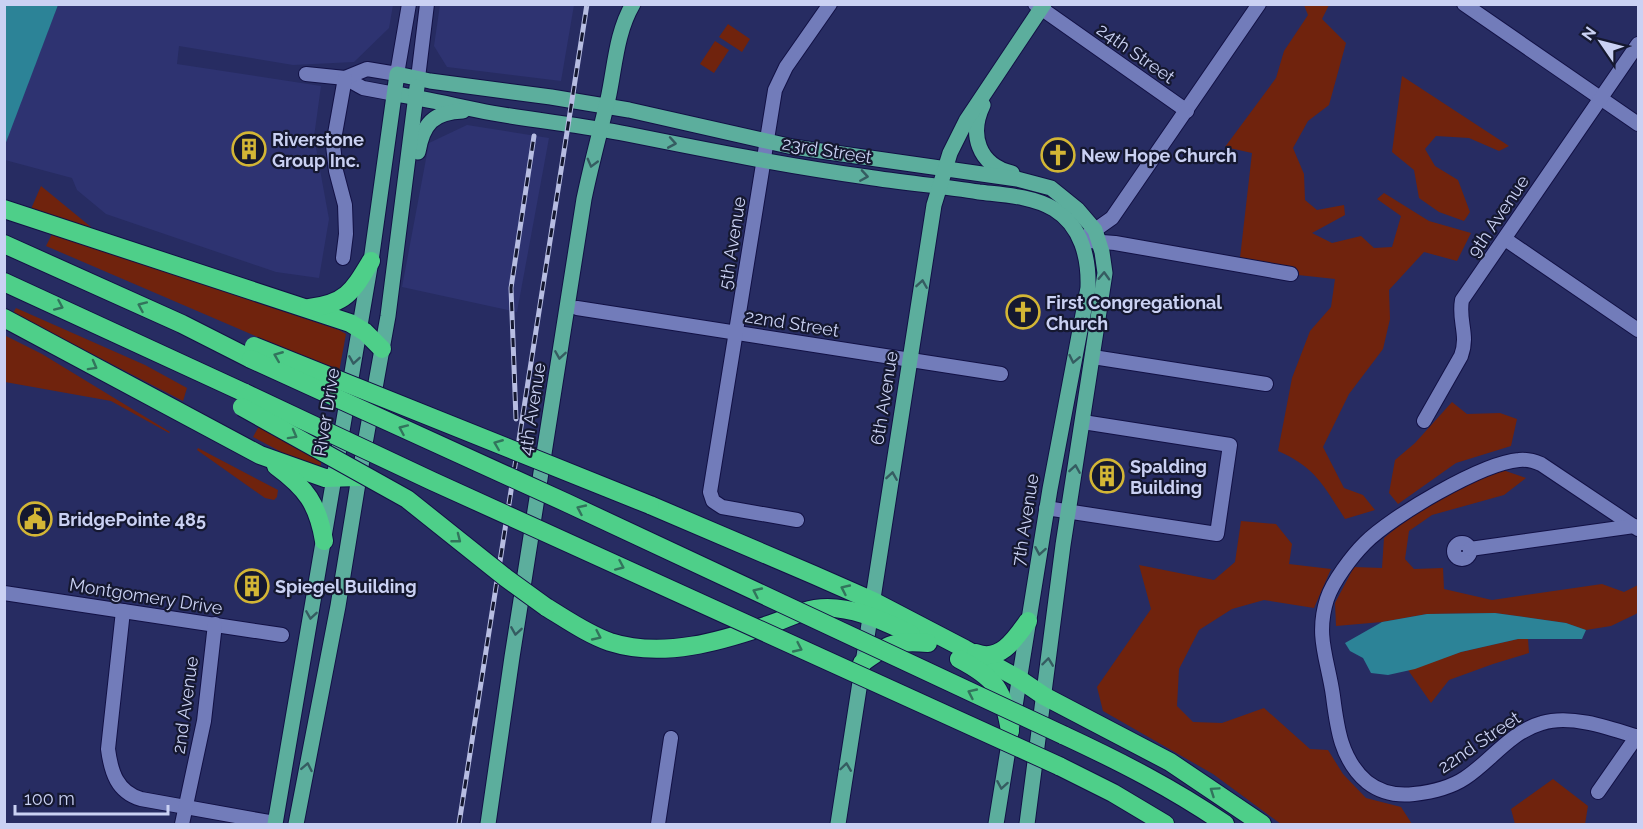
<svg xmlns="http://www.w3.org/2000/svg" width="1643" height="829" font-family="Raleway,sans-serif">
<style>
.built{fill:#2e3371}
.green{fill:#70230d}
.water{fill:#2c8397}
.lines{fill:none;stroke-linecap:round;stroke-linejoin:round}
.minor-casing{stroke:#121145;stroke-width:16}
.major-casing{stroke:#121145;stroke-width:17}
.highway-casing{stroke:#121145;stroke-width:20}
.minor{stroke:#727cba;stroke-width:14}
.major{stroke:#5cae9d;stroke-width:15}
.highway{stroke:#4ecf89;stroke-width:18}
.rail-casing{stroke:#b7bde2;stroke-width:5}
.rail{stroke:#151830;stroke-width:3;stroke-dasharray:9;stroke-linecap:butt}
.highway-bridge-casing{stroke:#121145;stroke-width:20;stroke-linecap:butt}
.highway-bridge{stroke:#4ecf89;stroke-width:18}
.oneway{stroke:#355c61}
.oneway2{stroke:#32745c}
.labels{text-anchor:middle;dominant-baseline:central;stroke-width:4.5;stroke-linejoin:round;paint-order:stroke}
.street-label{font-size:18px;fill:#cad1f3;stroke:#151830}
.poi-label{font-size:18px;font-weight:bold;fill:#cad1f3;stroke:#151830;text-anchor:start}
</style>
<rect width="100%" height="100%" fill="#272c62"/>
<!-- built -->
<g class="built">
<path d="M58,5H393L389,28L354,62L293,65L179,46L177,64L321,86L314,137L329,219L319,278L276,272L106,214L77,190L72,178L5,160L4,145Z"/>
<path d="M440,5H574L561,81L447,67L434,46Z"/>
<path d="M467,125L549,138L517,312L402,287L429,143Z"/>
</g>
<!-- green -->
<g class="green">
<path d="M1304,5H1329L1322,19L1346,43L1329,105L1308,121L1293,148L1304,174L1305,200L1317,210L1344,205L1345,215L1312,233L1332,243L1361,236L1374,248L1392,247L1401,216L1377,199L1384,193L1429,221L1471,233L1457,261L1424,252L1389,290L1390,319L1383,349L1349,394L1323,447L1344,488L1363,495L1375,510L1345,519C1324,486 1315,467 1278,451L1292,378L1310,331L1331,307L1335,279L1298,275L1290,267L1240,258L1252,153L1225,147L1276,78L1284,51L1308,15Z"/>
<path d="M728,24L750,39L742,52L719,37Z"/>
<path d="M715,41L729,50L714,73L700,64Z"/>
<path d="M1402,76L1509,146L1499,151L1469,138L1436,136L1425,149L1435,166L1458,180L1470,212L1464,221L1439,212L1419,198L1414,170L1392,152Z"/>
<path d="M41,186L91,227L90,229L31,209Z"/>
<path d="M52,234L339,330L346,334L339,372L46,246Z"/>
<path d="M16,308L145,365L187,388L183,401L13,313Z"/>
<path d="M4,335L42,354L170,432L169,433L111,401L5,382Z"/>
<path d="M1452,402L1467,414L1500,413L1517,419L1511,446L1456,463L1398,504L1389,493L1395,460L1415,443Z"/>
<path d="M259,426L322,458L320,468L302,463L253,437Z"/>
<path d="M198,448L278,490L277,497L274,500L265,498L197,450Z"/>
<path d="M1500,469L1526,478L1504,495L1432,515L1409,531L1405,559L1414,569L1443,568L1444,589L1492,600L1602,584L1624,592L1638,585V612L1636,614L1611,626L1586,630L1566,623L1495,613L1427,614L1382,622L1336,626L1335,603L1354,567L1382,568L1384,538L1419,509Z"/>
<path d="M1241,521L1276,524L1292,544L1289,564L1331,569L1314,608L1264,600L1232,609L1199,630L1179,669L1177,706L1193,722L1222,723L1264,708L1310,749L1328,750L1343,774L1366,798L1401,807L1412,824H1281L1213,774L1103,711L1097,687L1151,609L1139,565L1214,580L1235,562Z"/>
<path d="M1518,639H1528L1529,653L1493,664L1449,680L1431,703L1408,670L1461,652Z"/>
<path d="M1553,779L1588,806L1585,824H1515L1511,809Z"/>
</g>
<!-- water -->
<g class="water">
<path d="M5,4L58,5L5,145L4,5Z"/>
<path d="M1495,613L1566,623L1586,630L1582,639H1518L1461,652L1415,669L1388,675L1371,673L1363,658L1350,651L1345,643L1382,622L1427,614Z"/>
</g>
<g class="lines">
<defs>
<g id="minor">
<path d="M1035,4L1187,111"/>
<path d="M1464,4L1638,124"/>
<path d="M306,74L345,78L363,88L395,94"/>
<path d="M345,78L367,69L397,74L409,4"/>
<path d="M418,78L427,4"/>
<path d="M1505,239L1638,330"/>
<path d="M1081,240L1112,218L1259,4"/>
<path d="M1089,241L1115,243L1291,274"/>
<path d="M343,258L346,234L345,205L336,171L333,145L345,78"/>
<path d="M577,308L1001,374"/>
<path d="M1093,357L1266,384"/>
<path d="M1424,421L1461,356C1469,335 1458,321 1462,300L1638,44"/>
<path d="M1046,508L1217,534L1230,445L1083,422"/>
<path d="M797,520L722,507L713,501L710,492L775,90L786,67L830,4"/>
<path d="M1638,529L1541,464C1534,461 1527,459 1519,460C1482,463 1392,516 1365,543C1352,556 1333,581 1327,599C1315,636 1328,660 1333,696C1337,728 1341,760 1367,782C1381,793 1397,796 1414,794C1432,792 1450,788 1465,778C1491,761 1510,732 1542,723C1571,714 1610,728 1638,737"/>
<circle cx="1462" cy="551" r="8"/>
<path d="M1470,549L1634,526"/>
<path d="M4,593L282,635"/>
<path d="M123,611L108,749C111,772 117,792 141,799L275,823"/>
<path d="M1598,792L1637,736"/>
<path d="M182,824L204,721L215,624"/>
<path d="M658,824L671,738"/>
</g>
<g id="major">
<path d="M395,94C428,99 460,107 492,113C537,121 582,125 627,134C707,150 787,166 867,177C905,183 942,186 979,192C1004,195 1032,196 1054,209C1082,226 1089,259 1088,288L1050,489L996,824"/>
<path d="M983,105C969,134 978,165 1012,173"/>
<path d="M418,152C423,124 433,112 463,111"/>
<path d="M275,824L371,261L397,74L430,81L551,97L629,110L793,147L1017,179L1051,188L1077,209L1095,230L1102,252L1105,273L1063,545L1027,824"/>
<path d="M296,824L338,606L359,477L388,316L417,87"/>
<path d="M488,824L512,657L584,199C591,165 600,132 608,99C615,67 616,33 633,4"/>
<path d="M838,824L934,205L950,153L966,121L1044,4"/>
</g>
<g id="highway">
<path d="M4,209L350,323L365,332L382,349"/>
<path d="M4,244L182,324L251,359"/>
<path d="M4,282L245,393"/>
<path d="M309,308C346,304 353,291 371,261"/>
<path d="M4,318L260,455L325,478L359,477"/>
<path d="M276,466C306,488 318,504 324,541"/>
<path d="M650,505L814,575L873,601L965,649L1019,679L1044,696L1170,762L1262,824"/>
<path d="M546,607C566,619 587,634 610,642C663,659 722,641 771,624C786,619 800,611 815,609C848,604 882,620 911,634"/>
<path d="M976,653C1000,663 1016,638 1028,621"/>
<path d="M959,659C997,679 1003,690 1010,731"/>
<path d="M862,663C888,644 895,640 928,643"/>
<path d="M1063,735C1121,762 1172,788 1225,824"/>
<path d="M1059,766L1113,793L1165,824"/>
</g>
</defs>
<!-- minor casing -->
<use href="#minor" class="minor-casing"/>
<!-- major casing -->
<use href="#major" class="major-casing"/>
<!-- highway casing -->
<use href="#highway" class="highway-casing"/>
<!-- minor -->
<use href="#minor" class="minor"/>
<!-- major -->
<use href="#major" class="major"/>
<!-- highway -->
<use href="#highway" class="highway"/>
<defs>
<g id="rail">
<path d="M516,419L511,288L534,136"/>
<path d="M459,824L587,4"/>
</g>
</defs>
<!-- rail casing -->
<use href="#rail" class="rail-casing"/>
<!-- rail -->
<use href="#rail" class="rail"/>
<defs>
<g id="highway-bridge">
<path d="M254,346L650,505"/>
<path d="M251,359L567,503L1063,735"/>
<path d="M245,393L432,481L1059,766"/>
<path d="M242,407L407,499L506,578L546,607"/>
</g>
</defs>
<!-- highway-bridge casing -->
<use href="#highway-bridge" class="highway-bridge-casing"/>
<!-- highway-bridge -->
<use href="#highway-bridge" class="highway-bridge"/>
</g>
<!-- one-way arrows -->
<defs><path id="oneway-chevron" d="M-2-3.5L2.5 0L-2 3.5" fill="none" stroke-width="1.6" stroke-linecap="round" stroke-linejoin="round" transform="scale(1.5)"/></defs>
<g class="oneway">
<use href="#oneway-chevron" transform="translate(672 143) rotate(10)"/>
<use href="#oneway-chevron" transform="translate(592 163) rotate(105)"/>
<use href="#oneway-chevron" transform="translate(864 176) rotate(9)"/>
<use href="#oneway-chevron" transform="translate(1104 276) rotate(-88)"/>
<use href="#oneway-chevron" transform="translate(922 284) rotate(-81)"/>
<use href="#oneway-chevron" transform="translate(560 355) rotate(99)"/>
<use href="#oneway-chevron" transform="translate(1074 359) rotate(102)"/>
<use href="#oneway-chevron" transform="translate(354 360) rotate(99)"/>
<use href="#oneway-chevron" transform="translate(1075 469) rotate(-81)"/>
<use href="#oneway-chevron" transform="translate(892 476) rotate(-81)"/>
<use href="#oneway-chevron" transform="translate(1040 551) rotate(100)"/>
<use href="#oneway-chevron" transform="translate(311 615) rotate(99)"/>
<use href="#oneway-chevron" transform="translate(516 631) rotate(99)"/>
<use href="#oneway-chevron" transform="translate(1048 662) rotate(-83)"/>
<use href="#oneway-chevron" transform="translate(307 767) rotate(-79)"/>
<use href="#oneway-chevron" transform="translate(846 767) rotate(-82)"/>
<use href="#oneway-chevron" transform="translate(1002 785) rotate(100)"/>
</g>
<g class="oneway2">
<use href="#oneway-chevron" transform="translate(59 306) rotate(24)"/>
<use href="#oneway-chevron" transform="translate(142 306) rotate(-156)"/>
<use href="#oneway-chevron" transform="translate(278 356) rotate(-158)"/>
<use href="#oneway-chevron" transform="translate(93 366) rotate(29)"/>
<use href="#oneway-chevron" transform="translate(403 429) rotate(-156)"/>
<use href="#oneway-chevron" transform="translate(293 435) rotate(29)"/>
<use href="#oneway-chevron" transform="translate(498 444) rotate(-158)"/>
<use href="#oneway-chevron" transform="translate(581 509) rotate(-155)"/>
<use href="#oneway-chevron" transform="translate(457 539) rotate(38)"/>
<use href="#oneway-chevron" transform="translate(620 566) rotate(24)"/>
<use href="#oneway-chevron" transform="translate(845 589) rotate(-155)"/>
<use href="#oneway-chevron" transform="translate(757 592) rotate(-155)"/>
<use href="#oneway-chevron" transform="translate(597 636) rotate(25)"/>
<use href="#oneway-chevron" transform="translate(798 648) rotate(25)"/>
<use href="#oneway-chevron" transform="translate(972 693) rotate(-155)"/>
<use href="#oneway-chevron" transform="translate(1214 791) rotate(-146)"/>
</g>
<!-- icons -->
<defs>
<symbol id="building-ring" viewBox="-11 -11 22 22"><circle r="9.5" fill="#151830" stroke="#d3b635" stroke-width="1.5"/><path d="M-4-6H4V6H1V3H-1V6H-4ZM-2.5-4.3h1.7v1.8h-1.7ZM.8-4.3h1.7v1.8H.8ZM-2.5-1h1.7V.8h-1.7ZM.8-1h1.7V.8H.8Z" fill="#d3b635"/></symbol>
<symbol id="church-ring" viewBox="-11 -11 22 22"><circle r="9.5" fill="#151830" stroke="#d3b635" stroke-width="1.5"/><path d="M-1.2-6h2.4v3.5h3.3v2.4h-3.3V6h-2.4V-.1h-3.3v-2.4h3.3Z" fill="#d3b635"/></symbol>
<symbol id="civic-ring" viewBox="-11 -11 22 22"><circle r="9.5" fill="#151830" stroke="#d3b635" stroke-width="1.5"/><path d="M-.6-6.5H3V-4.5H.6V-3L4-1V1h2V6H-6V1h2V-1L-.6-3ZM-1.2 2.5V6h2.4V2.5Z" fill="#d3b635"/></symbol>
</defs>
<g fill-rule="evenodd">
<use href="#building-ring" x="230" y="130" width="38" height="38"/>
<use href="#church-ring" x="1039" y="136" width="38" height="38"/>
<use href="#church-ring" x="1004" y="293" width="38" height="38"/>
<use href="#building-ring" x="1088" y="457" width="38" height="38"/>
<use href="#civic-ring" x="16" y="500" width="38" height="38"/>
<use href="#building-ring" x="233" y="567" width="38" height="38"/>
</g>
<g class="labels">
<!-- street labels -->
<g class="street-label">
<text transform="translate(1136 53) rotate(35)">24th Street</text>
<text transform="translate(827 150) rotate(9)">23rd Street</text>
<text transform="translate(1498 216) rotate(-56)">9th Avenue</text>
<text transform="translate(732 243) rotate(-81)">5th Avenue</text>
<text transform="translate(792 323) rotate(9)">22nd Street</text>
<text transform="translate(884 398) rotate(-81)">6th Avenue</text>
<text transform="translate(532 409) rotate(-81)">4th Avenue</text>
<text transform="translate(326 412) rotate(-81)">River Drive</text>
<text transform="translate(1025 520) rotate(-81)">7th Avenue</text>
<text transform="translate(146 596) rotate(9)">Montgomery Drive</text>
<text transform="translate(185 705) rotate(-82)">2nd Avenue</text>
<text transform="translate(1479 742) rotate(-34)">22nd Street</text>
</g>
<!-- poi labels -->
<g class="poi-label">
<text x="272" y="139">Riverstone<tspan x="272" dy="21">Group Inc.</tspan></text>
<text x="1081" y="155">New Hope Church</text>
<text x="1046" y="302">First Congregational<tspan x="1046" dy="21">Church</tspan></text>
<text x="1130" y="466">Spalding<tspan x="1130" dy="21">Building</tspan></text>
<text x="58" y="519">BridgePointe 485</text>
<text x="275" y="586">Spiegel Building</text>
</g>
</g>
<!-- border -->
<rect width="1643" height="829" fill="none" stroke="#cad1f3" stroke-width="12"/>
<!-- north arrow -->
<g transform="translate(1601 42) rotate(305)" stroke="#151830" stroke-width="4.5" paint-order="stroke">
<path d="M0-4.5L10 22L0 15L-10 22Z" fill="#cad1f3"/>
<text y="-9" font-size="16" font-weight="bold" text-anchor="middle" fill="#cad1f3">N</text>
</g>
<!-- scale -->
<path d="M15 805v9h153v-9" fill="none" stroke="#cad1f3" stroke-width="3"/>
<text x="24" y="805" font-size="18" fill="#cad1f3" stroke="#151830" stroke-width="4.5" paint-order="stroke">100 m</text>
</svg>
